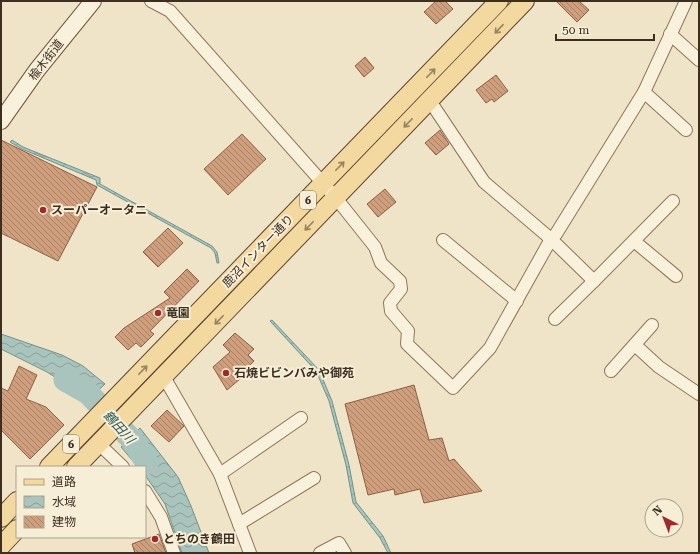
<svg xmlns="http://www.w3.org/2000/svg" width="700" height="554" font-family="'Roboto Serif','Noto Sans JP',serif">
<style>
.water{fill:url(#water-waves);stroke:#6f938a}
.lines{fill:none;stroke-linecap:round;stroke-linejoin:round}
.river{stroke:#a9c4bc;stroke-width:23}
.building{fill:url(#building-back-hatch);stroke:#8d5f41}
.street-casing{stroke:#8d765c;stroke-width:14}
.secondary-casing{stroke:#6f573f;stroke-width:18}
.primary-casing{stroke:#5b4430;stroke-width:20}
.street{stroke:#faf1dc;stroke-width:12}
.secondary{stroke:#faf1dc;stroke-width:16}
.primary{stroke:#f3d9a0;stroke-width:18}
.oneway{stroke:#988460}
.poi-dot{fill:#9e2a2b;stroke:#f7eed8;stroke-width:1.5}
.labels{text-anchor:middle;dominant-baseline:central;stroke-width:4;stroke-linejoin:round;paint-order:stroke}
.shield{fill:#f7eed8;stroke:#756857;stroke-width:1}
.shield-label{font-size:11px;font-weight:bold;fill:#3d2e20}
.street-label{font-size:12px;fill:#3d2e20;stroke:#f7eed8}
.poi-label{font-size:12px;font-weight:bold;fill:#3d2e20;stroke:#f7eed8;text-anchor:start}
.water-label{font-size:13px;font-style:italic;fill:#2f5d5a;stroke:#f7eed8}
</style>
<defs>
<pattern id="water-waves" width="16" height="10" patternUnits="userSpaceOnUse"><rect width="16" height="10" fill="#a9c4bc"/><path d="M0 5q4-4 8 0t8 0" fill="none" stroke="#8ba098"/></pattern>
<pattern id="building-back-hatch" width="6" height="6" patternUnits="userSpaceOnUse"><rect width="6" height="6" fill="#cf9f7d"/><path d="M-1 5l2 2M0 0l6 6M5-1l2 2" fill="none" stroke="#a98266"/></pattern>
</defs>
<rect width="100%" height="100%" fill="#f0e4c8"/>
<!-- water -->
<g class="water">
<path d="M12,140L23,147L100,178V184L212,246L217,252L219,263H217L215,253L211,248L97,185L96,180L22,149L10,142Z"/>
<path d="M272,320L319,370L332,401L349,465L356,502L383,536L391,553H388L380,538L353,503L346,465L329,401L316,371L270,321Z"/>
<path d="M1,334L62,355L83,366L105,384L89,399L47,372L1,349Z"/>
<path d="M140,428L178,477L191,506L209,553H182L165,504L145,475V467H138L121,447Z"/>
</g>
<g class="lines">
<!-- river -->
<path class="river" d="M65,380L88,393L133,441L147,463"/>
</g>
<!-- building -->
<g class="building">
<path d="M436,1H445L453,9L436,24L424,12Z"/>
<path d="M556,1H579L589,10L577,22Z"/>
<path d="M365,57L374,68L364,77L355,66Z"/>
<path d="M496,75L508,91L494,102L492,99L486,103L476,90Z"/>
<path d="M440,130L449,144L436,155L425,143Z"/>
<path d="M242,134L266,159L228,195L204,169Z"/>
<path d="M1,140L97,187L58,261L1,233Z"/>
<path d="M385,189L396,202L378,217L367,204Z"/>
<path d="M168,228L183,243L158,267L143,252Z"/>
<path d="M187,269L199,281L150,331L154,334L141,347L136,343L128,350L115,337L124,328L170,298L164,292Z"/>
<path d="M235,333L254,349L248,355L254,361L238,377L240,379L227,390L213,367L230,352L223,345Z"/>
<path d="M19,366L37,375L26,399L46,407L64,425L30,459L1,430V388L8,391Z"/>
<path d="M414,385L429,440L442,438L449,461L454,459L482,491L424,503L420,489L395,495L394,489L368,495L345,404Z"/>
<path d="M167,410L184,426L169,442L151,426Z"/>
<path d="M159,534L166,553H135L132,544Z"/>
</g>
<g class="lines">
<defs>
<g id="street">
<path d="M151,1L170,11L336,198L375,247L381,263L400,281L401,289L390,303L391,311L408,331L407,344L453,388L490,348L551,239L556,234L644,92L686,1"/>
<path d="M670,34L699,60"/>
<path d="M644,92L686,130"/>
<path d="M430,101L484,182L551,239L594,281"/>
<path d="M443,240L517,301"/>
<path d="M634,241L676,276"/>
<path d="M555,319L594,281L673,201"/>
<path d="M635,345L659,367L699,394"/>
<path d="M611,371L652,325"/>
<path d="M164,377L220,474L250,553"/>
<path d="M99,444L123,467"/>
<path d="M220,474L301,418"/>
<path d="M145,491L161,517L174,553"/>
<path d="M239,524L314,478"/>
<path d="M320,553L339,543L345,553"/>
</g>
<path id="secondary" d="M1,121L37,70L93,1"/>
<g id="primary">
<path d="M49,467L499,1"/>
<path d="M76,467L525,1"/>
<path d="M1,518L17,501"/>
<path d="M1,546L17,529"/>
</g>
</defs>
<!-- street casing -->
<use href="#street" class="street-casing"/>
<!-- secondary casing -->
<use href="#secondary" class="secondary-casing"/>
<!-- primary casing -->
<use href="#primary" class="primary-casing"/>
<!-- street -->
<use href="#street" class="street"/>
<!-- secondary -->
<use href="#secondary" class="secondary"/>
<!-- primary -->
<use href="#primary" class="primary"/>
</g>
<!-- one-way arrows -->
<defs><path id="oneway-shaft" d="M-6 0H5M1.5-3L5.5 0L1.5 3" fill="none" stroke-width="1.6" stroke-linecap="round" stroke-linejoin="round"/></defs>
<g class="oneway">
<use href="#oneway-shaft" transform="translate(499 29) rotate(133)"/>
<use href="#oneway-shaft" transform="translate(431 73) rotate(-46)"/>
<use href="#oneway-shaft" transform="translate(408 123) rotate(134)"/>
<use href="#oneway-shaft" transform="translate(340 166) rotate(-46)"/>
<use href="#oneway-shaft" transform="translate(309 226) rotate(134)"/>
<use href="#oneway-shaft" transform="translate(219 320) rotate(134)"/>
<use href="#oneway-shaft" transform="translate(143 370) rotate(-46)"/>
</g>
<!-- markers -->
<g class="poi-dot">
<circle cx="43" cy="210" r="4"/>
<circle cx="158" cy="313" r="4"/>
<circle cx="226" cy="373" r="4"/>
<circle cx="155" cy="539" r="4"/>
</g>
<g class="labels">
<!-- shield labels -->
<g class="shield">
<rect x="300" y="191" width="16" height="18" rx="3"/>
<rect x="63" y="435" width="16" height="18" rx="3"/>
</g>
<g class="shield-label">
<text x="308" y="200">6</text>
<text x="71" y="444">6</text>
</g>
<!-- street labels -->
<g class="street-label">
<text transform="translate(46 60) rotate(-52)">楡木街道</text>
<text transform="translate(258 251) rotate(-46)">鹿沼インター通り</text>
</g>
<!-- poi labels -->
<g class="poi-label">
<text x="51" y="210">スーパーオータニ</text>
<text x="166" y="313">竜園</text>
<text x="234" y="373">石焼ビビンバみや御苑</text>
<text x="163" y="539">とちのき鶴田</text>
</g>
<!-- water labels -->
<g class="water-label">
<text transform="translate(119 427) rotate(48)">鶴田川</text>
</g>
</g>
<!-- border -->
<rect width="700" height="554" fill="none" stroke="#3d2e20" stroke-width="4"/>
<!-- legend -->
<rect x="16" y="466" width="130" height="72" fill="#f7eed8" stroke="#ada18e"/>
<rect x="24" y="479" width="20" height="6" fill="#f3d9a0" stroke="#ada18e"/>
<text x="52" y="486" font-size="12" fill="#3d2e20">道路</text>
<rect x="24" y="496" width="20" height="12" fill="url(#water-waves)" stroke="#ada18e"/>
<text x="52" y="506" font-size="12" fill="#3d2e20">水域</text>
<rect x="24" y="516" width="20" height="12" fill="url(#building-back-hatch)" stroke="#ada18e"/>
<text x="52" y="526" font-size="12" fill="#3d2e20">建物</text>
<!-- north arrow -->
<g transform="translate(664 518) rotate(318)"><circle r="19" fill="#f7eed8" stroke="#ada18e"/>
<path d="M0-3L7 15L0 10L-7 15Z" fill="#9e2a2b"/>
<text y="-6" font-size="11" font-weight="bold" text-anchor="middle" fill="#3d2e20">N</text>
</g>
<!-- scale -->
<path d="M556 34v6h98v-6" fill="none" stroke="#3d2e20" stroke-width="2"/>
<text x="562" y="34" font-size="12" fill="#3d2e20" stroke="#f7eed8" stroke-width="3" paint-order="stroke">50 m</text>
</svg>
